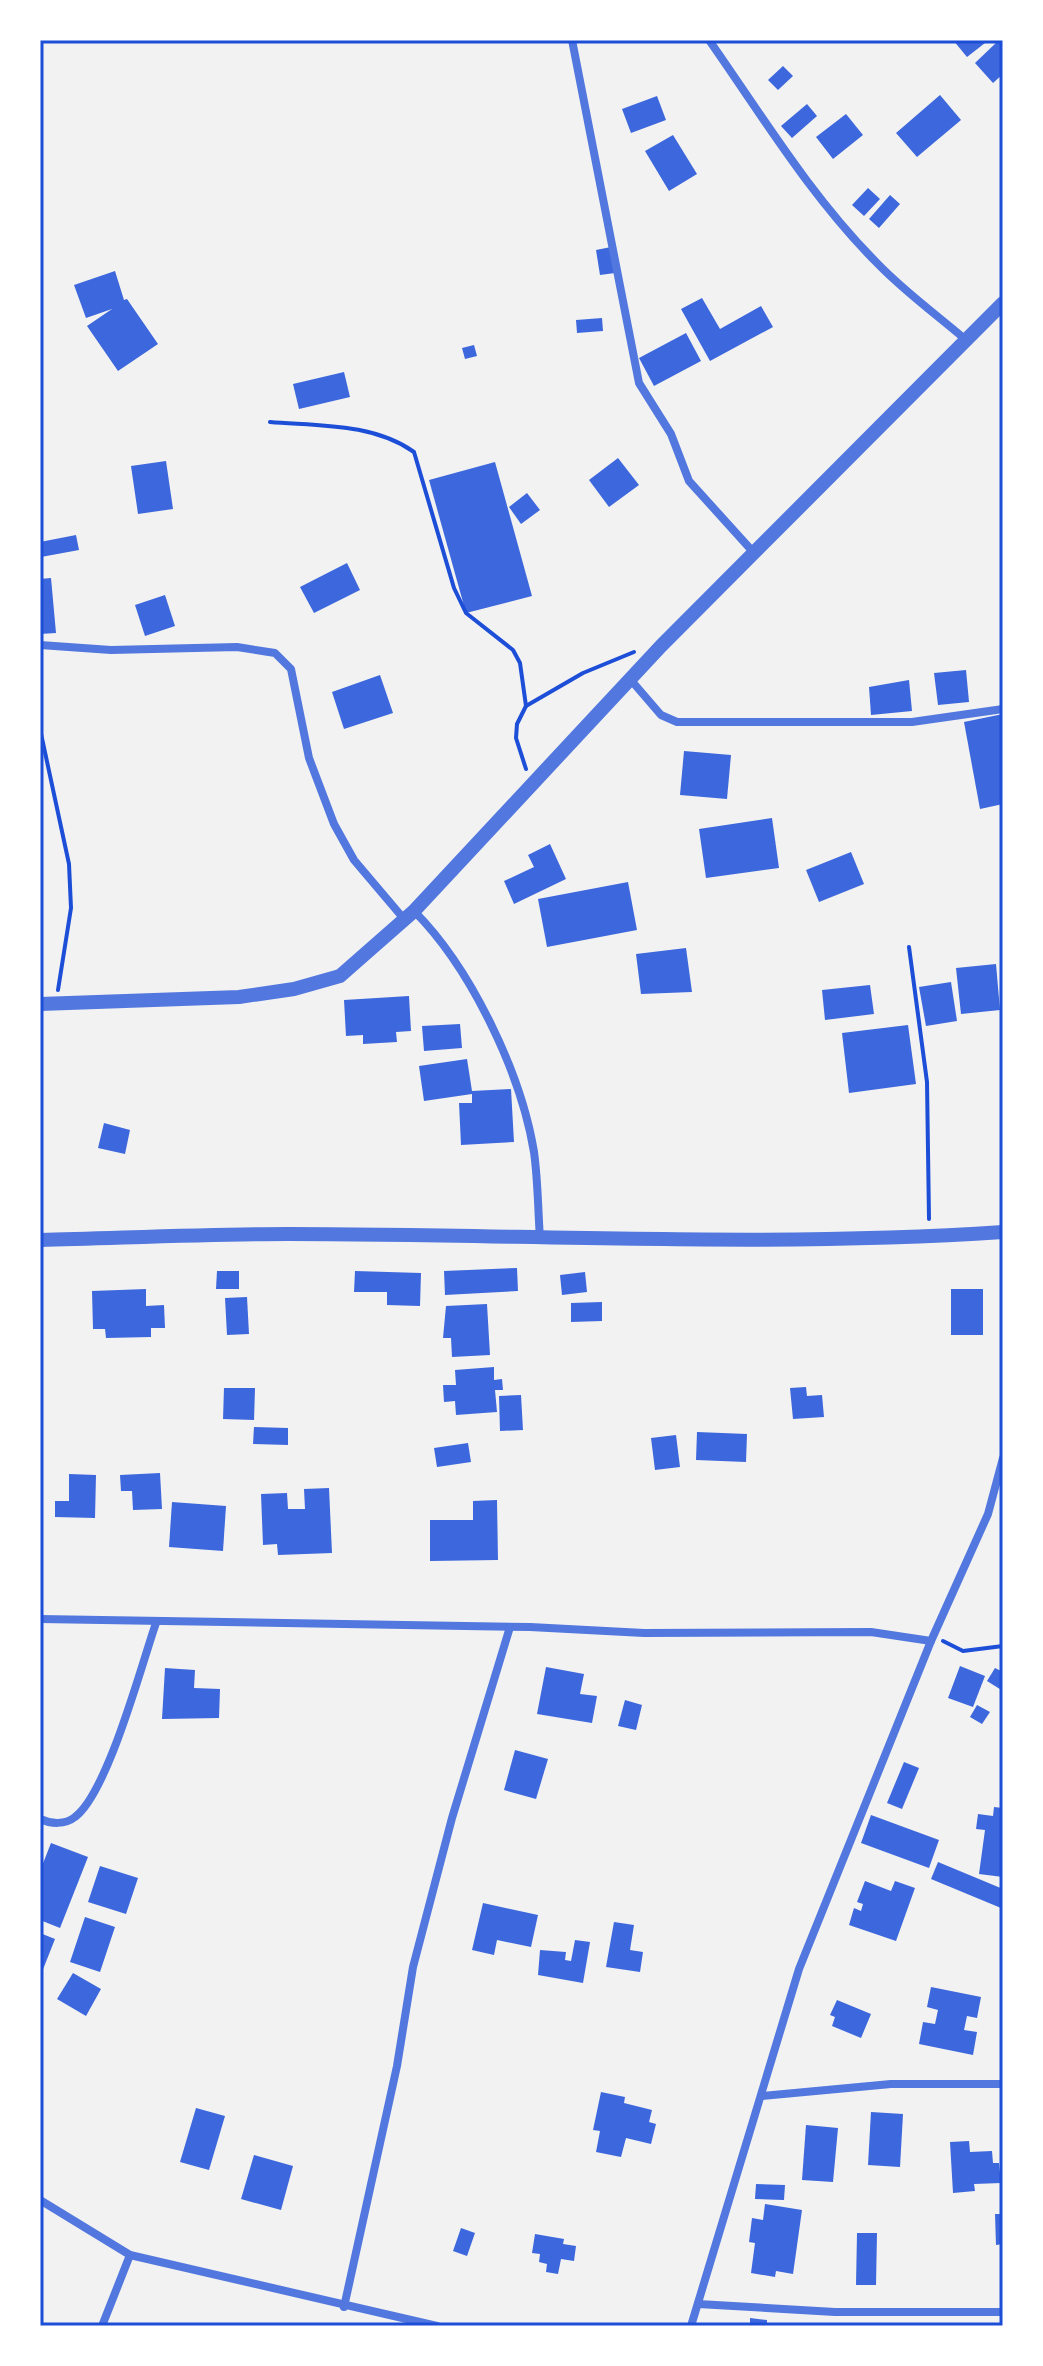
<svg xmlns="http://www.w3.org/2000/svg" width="1043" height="2366" font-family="'Archivo Narrow',sans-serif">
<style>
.building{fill:#3d67dc}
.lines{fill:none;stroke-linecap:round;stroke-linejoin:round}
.path{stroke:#1d4ed8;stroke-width:4}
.minor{stroke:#5277de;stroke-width:8}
.tertiary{stroke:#5277de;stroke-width:14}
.neatline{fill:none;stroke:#1d4ed8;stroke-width:3}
</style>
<rect width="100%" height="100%" fill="#f2f2f2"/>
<!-- building -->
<g class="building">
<path d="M953,40H982L985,43L967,57Z"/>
<path d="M999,40H1003V74L993,83L975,63Z"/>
<path d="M783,66L793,76L778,90L768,80Z"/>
<path d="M940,95L961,120L917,157L896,133Z"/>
<path d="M657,96L666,120L631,133L622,109Z"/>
<path d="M807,104L817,116L792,138L781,126Z"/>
<path d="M846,114L863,135L833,159L816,137Z"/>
<path d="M673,135L697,174L669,191L645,151Z"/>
<path d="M868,188L880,199L864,216L852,205Z"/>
<path d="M890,195L900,204L879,228L869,219Z"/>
<path d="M611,247L615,273L600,275L596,250Z"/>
<path d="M115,271L124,300L127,299L158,344L118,371L87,326L112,309L86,318L74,285Z"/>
<path d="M702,298L720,329L761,306L773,327L710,361L681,309Z"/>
<path d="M602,318L603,331L577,333L576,320Z"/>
<path d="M686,333L701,361L654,386L639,358Z"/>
<path d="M474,345L477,356L465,359L462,348Z"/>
<path d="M344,372L350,397L299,409L293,384Z"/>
<path d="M618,458L639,485L609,507L589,480Z"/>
<path d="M166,461L173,509L138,514L131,466Z"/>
<path d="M495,462L532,596L466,613L429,480Z"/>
<path d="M527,493L540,510L521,524L509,507Z"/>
<path d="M76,535L79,550L41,557L40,542Z"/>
<path d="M347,563L360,590L314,613L300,587Z"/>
<path d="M51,578L56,633L40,634V579Z"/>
<path d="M165,595L175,626L145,636L135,605Z"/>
<path d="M966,670L969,702L938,705L934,673Z"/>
<path d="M380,675L393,713L344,729L332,692Z"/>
<path d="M909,680L912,711L871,715L869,687Z"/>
<path d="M1003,714V804L980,809L964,722Z"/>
<path d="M684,751L731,755L727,799L680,795Z"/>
<path d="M772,818L779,868L706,878L699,829Z"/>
<path d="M550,844L566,879L514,904L504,881L534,867L528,855Z"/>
<path d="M851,852L864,884L819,902L806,870Z"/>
<path d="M628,882L637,930L547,947L538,899Z"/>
<path d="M686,948L692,992L641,994L636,954Z"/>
<path d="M996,964L1000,1010L961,1014L956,968Z"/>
<path d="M951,982L957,1021L926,1026L919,987Z"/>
<path d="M870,985L874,1014L825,1020L822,990Z"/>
<path d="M409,996L411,1031L396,1032L397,1042L363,1044V1035L346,1036L344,1000Z"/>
<path d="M460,1024L462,1048L424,1051L422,1026Z"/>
<path d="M908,1025L916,1084L849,1093L842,1033Z"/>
<path d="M467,1059L472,1091L511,1089L514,1142L461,1145L459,1103H472V1094L424,1101L419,1066Z"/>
<path d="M104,1123L130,1130L125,1154L98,1148Z"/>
<path d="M517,1268L518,1291L445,1295L444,1271Z"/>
<path d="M217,1271H239V1289H216Z"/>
<path d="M355,1271L421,1273L420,1306L387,1305V1292H354Z"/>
<path d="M585,1272L587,1292L562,1295L560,1275Z"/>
<path d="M146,1289V1306L164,1305L165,1328H151V1337L106,1338L105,1329H93L92,1291Z"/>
<rect x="951" y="1289" width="32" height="46"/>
<path d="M247,1297L249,1334L227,1335L225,1298Z"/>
<path d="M602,1302V1321L571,1322V1303Z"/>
<path d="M487,1304L490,1355L452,1357L451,1338H443L446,1306Z"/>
<path d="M494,1367V1380L502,1379L503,1390H495L497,1412L456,1415L455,1401L444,1402L443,1385H456L455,1370Z"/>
<path d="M806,1387L807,1396L822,1395L824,1417L793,1419L790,1388Z"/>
<path d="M224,1388H255L254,1420L223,1419Z"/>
<path d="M521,1395L523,1430L500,1431L499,1396Z"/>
<path d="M254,1427L288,1428V1445L253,1444Z"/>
<path d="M697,1432L747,1434L746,1462L696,1460Z"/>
<path d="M676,1435L680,1467L655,1470L651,1438Z"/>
<path d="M468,1443L471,1462L437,1467L434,1448Z"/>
<path d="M160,1473L162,1509L133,1510L132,1491H121L120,1475Z"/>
<path d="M69,1474L96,1475L95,1518L55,1517V1501H69Z"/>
<path d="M329,1488L332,1553L278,1555L277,1544L263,1545L261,1494L287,1493L288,1509H305L304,1489Z"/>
<path d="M497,1500L498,1560L430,1561V1520H473V1501Z"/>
<path d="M172,1502L226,1506L223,1551L169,1547Z"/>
<path d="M960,1666L985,1676L973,1707L948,1698Z"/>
<path d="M546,1667L584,1674L580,1694L597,1696L592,1723L537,1714Z"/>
<path d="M165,1668L195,1670L194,1688L220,1689L219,1718L162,1719Z"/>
<path d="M995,1668L1003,1672V1691L987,1681Z"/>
<path d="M625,1700L642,1705L636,1730L618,1726Z"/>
<path d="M977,1705L990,1712L982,1724L970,1717Z"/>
<path d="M515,1750L548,1759L536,1799L504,1790Z"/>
<path d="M904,1762L919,1768L902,1809L887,1803Z"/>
<path d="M994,1807L1003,1808V1877L979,1874L985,1830L976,1829L978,1814L993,1816Z"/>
<path d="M871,1815L939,1840L929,1868L861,1843Z"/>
<path d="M51,1843L88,1857L60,1928L40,1920V1871Z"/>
<path d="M938,1862L1003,1889L1001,1908L931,1879Z"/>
<path d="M100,1866L138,1878L126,1914L88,1902Z"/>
<path d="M865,1881L891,1891L895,1881L915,1888L896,1941L849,1925L854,1908L861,1911L863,1904L857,1902Z"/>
<path d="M483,1903L538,1915L531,1947L497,1940L494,1955L472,1950Z"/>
<path d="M85,1917L115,1927L100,1972L70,1962Z"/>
<path d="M614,1922L634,1925L630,1950L643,1952L640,1972L606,1967Z"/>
<path d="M40,1933L55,1939L40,1977Z"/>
<path d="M575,1940L590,1942L583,1983L538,1975L540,1950L566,1952L565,1960L571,1961Z"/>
<path d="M73,1973L101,1989L86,2016L57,1999Z"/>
<path d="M931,1987L981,1997L977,2018L967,2016L964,2030L977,2032L973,2055L919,2044L923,2022L935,2024L938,2010L927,2007Z"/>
<path d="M837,2000L871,2014L861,2038L832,2026L835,2017L830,2015Z"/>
<path d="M601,2092L625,2097L624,2103L652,2110L649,2122L656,2124L651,2144L626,2138L621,2157L596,2152L600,2131L593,2130Z"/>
<path d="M196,2108L225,2116L209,2170L180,2162Z"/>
<path d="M871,2112L903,2114L900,2167L868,2165Z"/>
<path d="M806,2125L838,2128L833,2182L802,2180Z"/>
<path d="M969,2141L970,2152L992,2151L993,2163H999L1001,2183L974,2184L975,2191L953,2193L950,2142Z"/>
<path d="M254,2155L293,2166L281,2210L241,2199Z"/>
<path d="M756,2184L785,2185L784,2200L755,2199Z"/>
<path d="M765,2204L802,2210L793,2274L776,2271L775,2277L751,2273L755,2243L749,2242L752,2218L763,2220Z"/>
<path d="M995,2214H1003V2244L996,2245Z"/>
<path d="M461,2228L475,2233L467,2256L453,2251Z"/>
<path d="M857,2233H877L876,2285H856Z"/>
<path d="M535,2234L564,2239L563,2244L576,2246L574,2261L561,2259L558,2274L546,2272L547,2264L539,2262L540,2254L532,2253Z"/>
<path d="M750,2318L767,2320V2326H750Z"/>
</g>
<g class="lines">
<!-- path -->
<g class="path">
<path d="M270,422C318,426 373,423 414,452L454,588L466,613L513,650L520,663L526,706L517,724L516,738L526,769"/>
<path d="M526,706L583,673L634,652"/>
<path d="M40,729L69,864L71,908L58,990"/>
<path d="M909,947L927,1082L929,1219"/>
<path d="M943,1641L963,1651L1003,1646"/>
</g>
<!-- minor -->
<g class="minor">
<path d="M572,40L639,383L671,434L689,481L755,554"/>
<path d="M709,40C763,117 811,197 878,264C905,292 937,315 966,340"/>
<path d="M40,645L111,650L237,647L275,653L291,669L309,758L334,824L354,860L404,919"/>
<path d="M630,679L661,715L677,722H912L1003,709"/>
<path d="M414,911C471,968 521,1073 534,1152C538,1181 538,1210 540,1239"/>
<path d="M40,1619L530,1627L644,1633L871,1632L931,1641"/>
<path d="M40,1819C51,1824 65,1825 75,1817C108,1792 141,1666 156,1623"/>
<path d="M761,2096L891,2084H1003"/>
<path d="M40,2200L130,2255L437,2326"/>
<path d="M698,2304L835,2312H1003"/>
<path d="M344,2307L397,2066L413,1967L452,1818L510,1627"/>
<path d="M102,2326L130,2255"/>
<path d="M691,2326L799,1969L931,1641L988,1514L1003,1458"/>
</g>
<!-- tertiary -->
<g class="tertiary">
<path d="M40,1004L239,997L294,989L340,976L414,911L661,646L1003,303"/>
<path d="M40,1240C123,1238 206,1234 288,1234C526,1234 765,1248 1003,1232"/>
</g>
</g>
<!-- border -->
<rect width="1043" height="2366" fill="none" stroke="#ffffff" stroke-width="84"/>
<rect x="42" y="42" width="959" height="2282" class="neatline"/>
</svg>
